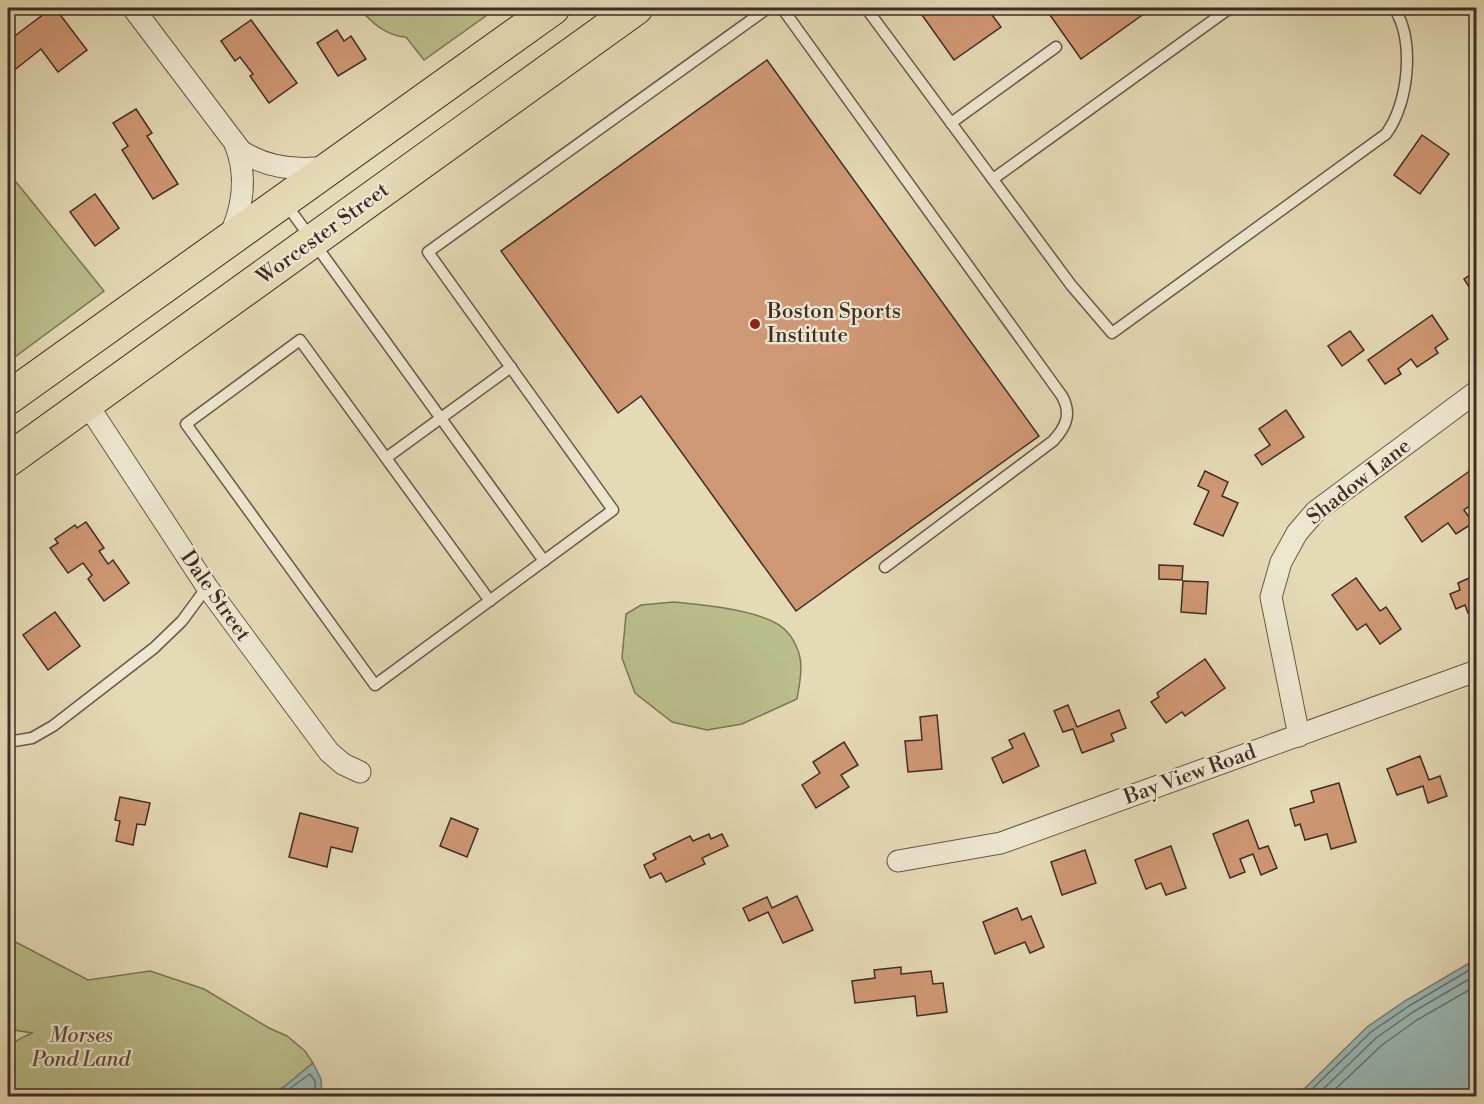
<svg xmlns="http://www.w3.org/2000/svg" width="1484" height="1104" font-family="'Libre Bodoni',serif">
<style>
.green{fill:#babe8b;stroke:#7c7658;stroke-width:1.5}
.water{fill:#98b9b7;stroke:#74817d;stroke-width:1.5}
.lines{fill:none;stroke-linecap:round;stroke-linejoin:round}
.shore{stroke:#6c736e;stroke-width:1.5}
.building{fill:#cf9874;stroke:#3f2d26;stroke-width:1.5}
.lane-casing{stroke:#68584a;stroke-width:13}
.street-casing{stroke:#68584a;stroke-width:23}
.highway-casing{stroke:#3f2d26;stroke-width:35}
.lane{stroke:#eee7d0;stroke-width:10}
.street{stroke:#eee7d0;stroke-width:21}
.highway{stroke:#e5dab6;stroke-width:33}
.poi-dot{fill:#8f2418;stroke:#eee7d0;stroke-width:2}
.labels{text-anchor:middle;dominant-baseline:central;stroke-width:4.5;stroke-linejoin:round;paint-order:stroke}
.street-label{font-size:21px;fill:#3f2d26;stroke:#eee7d0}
.poi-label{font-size:21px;fill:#3f2d26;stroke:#eee7d0;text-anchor:start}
.park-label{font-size:21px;font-style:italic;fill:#584a3a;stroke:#eee7d0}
</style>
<rect width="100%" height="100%" fill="#e5dab6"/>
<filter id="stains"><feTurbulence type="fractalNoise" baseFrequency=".00333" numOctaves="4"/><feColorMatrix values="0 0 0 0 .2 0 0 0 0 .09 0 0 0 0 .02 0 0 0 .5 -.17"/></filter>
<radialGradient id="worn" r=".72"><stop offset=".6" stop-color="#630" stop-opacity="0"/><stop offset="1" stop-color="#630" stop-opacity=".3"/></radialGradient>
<!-- green -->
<g class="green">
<path d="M359,8H497L424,60L406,37C386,36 371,22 359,8Z"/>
<path d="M8,172L104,291L8,362Z"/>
<path d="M674,602C702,605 771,610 788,633C793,638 799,651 800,658C803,671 799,686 797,699L742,724L707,730L672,722L635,693L622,658L626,614L641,605Z"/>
<path d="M8,938L88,980L150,971L204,989L269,1028L287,1036L305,1051L313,1063L284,1087L267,1096H17C9,1081 0,1056 15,1042C19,1038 27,1036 32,1033L8,1029Z"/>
</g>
<!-- water -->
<g class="water">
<path d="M1476,959V1096H1297L1367,1027L1405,1001Z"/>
<path d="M313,1063L321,1079L322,1096H267L284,1087Z"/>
</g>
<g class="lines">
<!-- shore -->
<g class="shore">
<path d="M279,1096L310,1074L315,1081L316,1096"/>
<path d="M1305,1096L1371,1032L1409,1006L1476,966"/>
<path d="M1316,1096L1376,1038L1413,1012L1476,975"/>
<path d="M1328,1096L1382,1045L1417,1020L1476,986"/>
</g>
</g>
<!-- building -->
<g class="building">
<path d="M52,8H55L87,50L58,72L41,49L12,72L8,66V41Z"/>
<path d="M917,8H987L1001,27L954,60Z"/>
<path d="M1045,8H1152L1081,59Z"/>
<path d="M251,20L297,83L269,103L250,76L253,74L240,57L235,61L221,41Z"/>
<path d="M337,30L344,41L351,36L366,59L338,76L317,43Z"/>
<path d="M767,60L1039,436L796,611L641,396L618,413L501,251Z"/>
<path d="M136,109L152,133L147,136L178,184L153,199L122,150L128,146L113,123Z"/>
<path d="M1422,135L1449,154L1420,194L1394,175Z"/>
<path d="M95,194L119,228L95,246L70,212Z"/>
<path d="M1476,271V298L1464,279Z"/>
<path d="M1432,315L1448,339L1435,348L1438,353L1417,367L1411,359L1398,369L1401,374L1385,384L1368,360Z"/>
<path d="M1350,331L1364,350L1342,366L1328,346Z"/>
<path d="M1286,410L1304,437L1262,465L1255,455L1270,445L1259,429Z"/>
<path d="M1471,470L1476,479V501L1464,510L1473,523L1456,534L1448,523L1422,542L1405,517Z"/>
<path d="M1205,471L1228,482L1222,496L1238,503L1223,536L1194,524L1209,491L1198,486Z"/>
<path d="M86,522L104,548L99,551L108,564L113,560L129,583L104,601L88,579L92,575L83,563L68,573L50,548L58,543L55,539L75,525L77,528Z"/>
<path d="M1159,565L1183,566L1182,580L1159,579Z"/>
<path d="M1476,575V610L1468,613L1465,605L1456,609L1450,594L1460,590L1458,583Z"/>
<path d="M1356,578L1380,611L1386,607L1401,629L1380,644L1366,624L1357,630L1332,595Z"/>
<path d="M1183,581L1208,582L1206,614L1181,612Z"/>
<path d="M55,612L80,646L48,670L23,635Z"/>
<path d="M1205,659L1225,688L1185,716L1182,712L1166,723L1151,702L1159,697L1157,693Z"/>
<path d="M1068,705L1077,727L1119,710L1126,728L1111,734L1114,741L1082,753L1073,729L1063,732L1054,711Z"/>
<path d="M937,715L942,769L908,772L905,741L922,740L920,717Z"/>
<path d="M1024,733L1039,766L1003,783L992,758L1013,748L1009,740Z"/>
<path d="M844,742L858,765L841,775L849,787L816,808L802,785L820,773L813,762Z"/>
<path d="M1420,756L1429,780L1440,776L1447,796L1428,803L1423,786L1397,795L1387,769Z"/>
<path d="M1339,783L1356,842L1331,849L1327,834L1305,840L1300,824L1295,826L1290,809L1314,802L1311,791Z"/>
<path d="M120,797L150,803L145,825L137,824L133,845L116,841L120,821L115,820Z"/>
<path d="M300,813L358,828L352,852L331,847L327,867L289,857Z"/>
<path d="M451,818L478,829L467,857L440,846Z"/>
<path d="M1248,820L1259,849L1268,846L1277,868L1261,875L1253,854L1240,859L1245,872L1230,878L1213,834Z"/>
<path d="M709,834L711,839L722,834L728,846L702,858L705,864L666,882L661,873L650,878L644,865L656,859L653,854L690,836L693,841Z"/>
<path d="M1171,846L1186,888L1166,895L1161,883L1146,889L1135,860Z"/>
<path d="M1085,850L1096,883L1062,895L1051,862Z"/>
<path d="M797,896L813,930L783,943L768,912L749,921L743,908L767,897L772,908Z"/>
<path d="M1017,908L1022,920L1031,916L1044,947L1030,953L1025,942L995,954L983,922Z"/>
<path d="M901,967V974L931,971L933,984L943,983L947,1012L917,1016L915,996L855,1003L852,981L875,978L874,970Z"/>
</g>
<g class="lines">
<defs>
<g id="lane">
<path d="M782,8L1062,396C1072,414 1066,427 1053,441L885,567"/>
<path d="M866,8L1071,285L1112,333L1386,134C1409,103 1415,40 1394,8"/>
<path d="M951,123L1056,47"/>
<path d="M993,179L1230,8"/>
<path d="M286,204L544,561"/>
<path d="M386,458L511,367"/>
<path d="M490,601L300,340L186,424L375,685L613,510L428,252L768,8"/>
<path d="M8,742L32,738L53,726L154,648L182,621L207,587"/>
</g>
<g id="street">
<path d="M133,8L241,151C267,168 297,171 327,167"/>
<path d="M228,239C243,210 248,175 235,144"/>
<path d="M87,404L207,587L329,752L343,764L360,772"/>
<path d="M1299,736L1271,597L1281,562L1297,533L1315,512L1476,392"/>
<path d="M898,861L1001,843L1476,671"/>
</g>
<g id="highway">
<path d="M8,398L553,8"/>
<path d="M8,460L636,8"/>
</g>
</defs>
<!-- lane casing -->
<use href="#lane" class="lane-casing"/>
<!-- street casing -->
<use href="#street" class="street-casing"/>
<!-- highway casing -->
<use href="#highway" class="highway-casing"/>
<!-- lane -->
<use href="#lane" class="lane"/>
<!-- street -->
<use href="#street" class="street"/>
<!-- highway -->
<use href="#highway" class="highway"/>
</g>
<!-- markers -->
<circle class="poi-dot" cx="755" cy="324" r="6"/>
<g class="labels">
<!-- street labels -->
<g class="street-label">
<text transform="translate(323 234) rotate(-36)">Worcester Street</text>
<text transform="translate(1359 482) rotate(-38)">Shadow Lane</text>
<text transform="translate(215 596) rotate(55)">Dale Street</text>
<text transform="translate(1190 775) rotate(-20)">Bay View Road</text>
</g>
<!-- poi labels -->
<g class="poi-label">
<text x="767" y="312">Boston Sports<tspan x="767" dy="24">Institute</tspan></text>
</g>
<!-- park labels -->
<g class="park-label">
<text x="81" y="1036">Morses<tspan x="81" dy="24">Pond Land</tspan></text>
</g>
</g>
<!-- margin -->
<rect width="1484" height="1104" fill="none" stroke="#e5dab6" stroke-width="30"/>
<rect x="9" y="9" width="1466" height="1086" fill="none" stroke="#3f2d26" stroke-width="3"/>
<rect x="15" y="15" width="1454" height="1074" fill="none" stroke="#3f2d26" stroke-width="1.5"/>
<rect width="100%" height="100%" filter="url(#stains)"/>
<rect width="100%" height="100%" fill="url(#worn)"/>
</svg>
